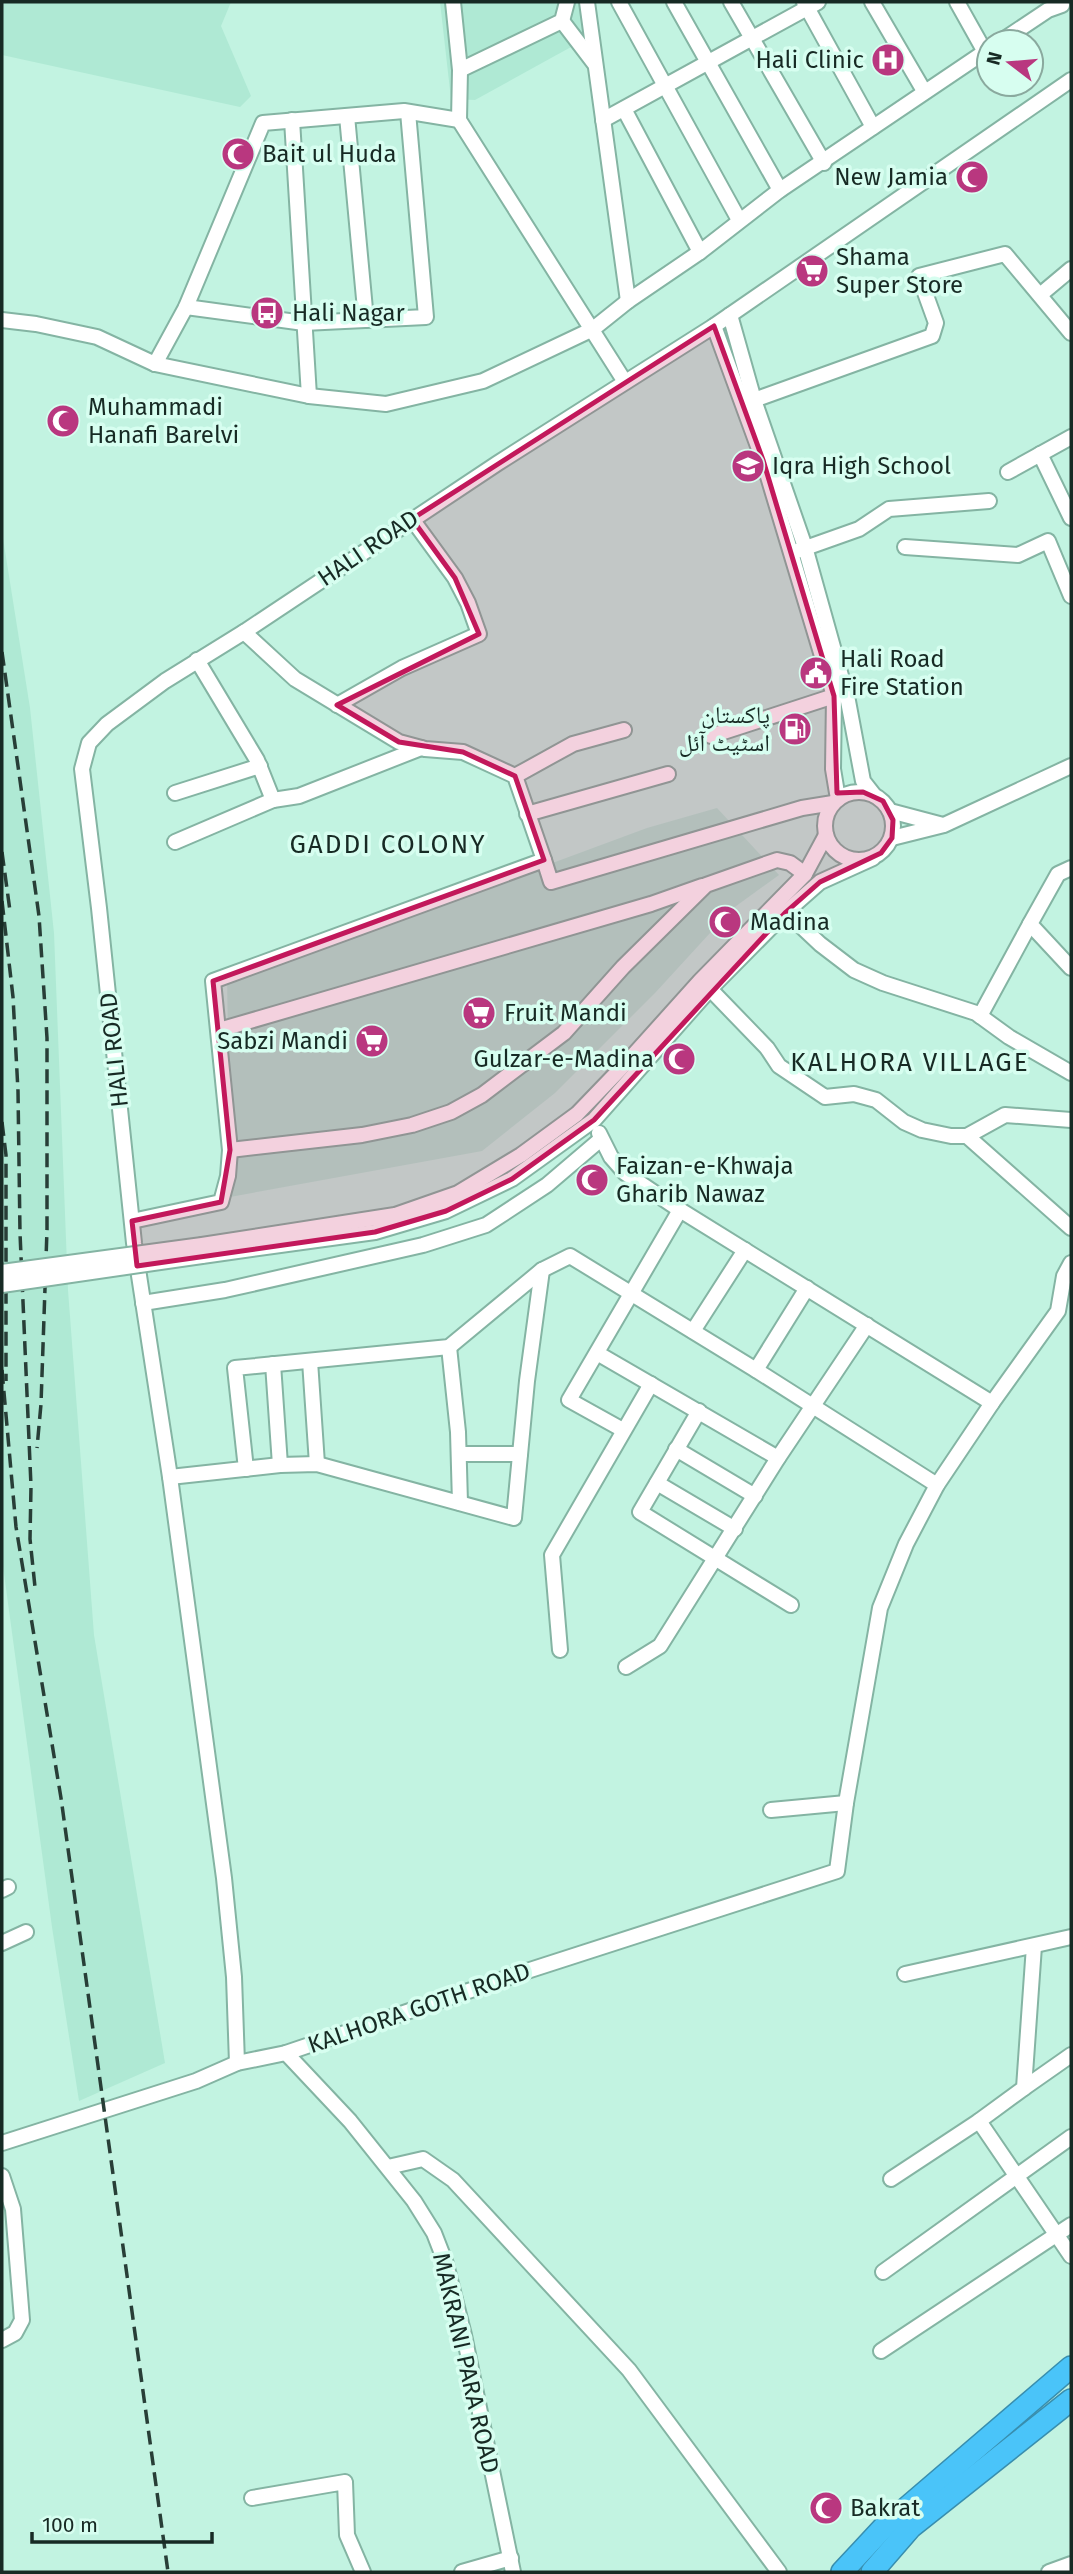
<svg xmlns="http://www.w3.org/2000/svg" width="1073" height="2574" font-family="'Fira Sans','Noto Naskh Arabic',sans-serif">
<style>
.built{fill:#afe9d4}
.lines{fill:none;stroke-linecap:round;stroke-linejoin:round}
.minor-casing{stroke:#84b4a3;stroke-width:18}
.highway-casing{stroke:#388eae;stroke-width:24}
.minor{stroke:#fff;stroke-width:14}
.highway{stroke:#4ac4f9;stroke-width:21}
.rail{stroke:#283e37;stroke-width:3.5;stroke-dasharray:14 7;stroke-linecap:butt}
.minor-bridge-casing{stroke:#84b4a3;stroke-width:18;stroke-linecap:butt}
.minor-bridge{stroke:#fff;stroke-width:14}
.marked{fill:#c2185b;fill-opacity:0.2;stroke:#c2185b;stroke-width:5;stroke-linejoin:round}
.labels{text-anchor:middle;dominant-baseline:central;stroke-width:7;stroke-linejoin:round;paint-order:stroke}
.poi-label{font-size:24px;fill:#172a24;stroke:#d7fef0;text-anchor:start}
.street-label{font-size:24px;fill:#172a24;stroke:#d7fef0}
.neighbourhood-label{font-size:26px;letter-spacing:2px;fill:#172a24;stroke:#d7fef0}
</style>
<rect width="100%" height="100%" fill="#c2f3e1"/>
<!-- built -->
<g class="built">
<path d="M2,2H231L221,26L251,96L240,107L2,55Z"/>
<path d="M440,2H586L591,36L475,100L451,99Z"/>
<path d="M2,532L30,708L54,933L68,1290L94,1635L165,2063L79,2101L52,1927L2,1559Z"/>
<path d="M717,808L779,875L732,909L655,993L555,1093L482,1151L230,1197L227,968L461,897L647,828Z"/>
</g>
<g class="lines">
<defs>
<g id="minor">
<path d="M453,2L460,70L459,120L625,382"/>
<path d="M587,2L628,301L700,252L780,190L989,49"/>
<path d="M619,2L739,220"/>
<path d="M674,2L780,190"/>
<path d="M731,2L824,163"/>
<path d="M804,2L873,127"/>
<path d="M872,2L924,91"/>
<path d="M957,2L985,52"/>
<path d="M562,21L594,63"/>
<path d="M1000,42L1048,10L1062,5"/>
<path d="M460,70L562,21L567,2"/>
<path d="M624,109L700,252"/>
<path d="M347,116L366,320"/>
<path d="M292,120L309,396"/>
<path d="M603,120L818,2"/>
<path d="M1040,295L1071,269"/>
<path d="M186,307L304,323L426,317L408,112"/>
<path d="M730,315L754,400L805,547L848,701L863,781L874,795"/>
<path d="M2,320L36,324L97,337L155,364L309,396L386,404L483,381L593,329L628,301"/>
<path d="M714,326L763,460L834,696L833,769L838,799"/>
<path d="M155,364L186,307L263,123L404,111L459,120"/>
<path d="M754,400L932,336L936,323L919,276L1005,254L1071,333"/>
<path d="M1040,454L1071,518"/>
<path d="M1008,472L1071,437"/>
<path d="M905,547L1018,555L1048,541L1071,596"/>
<path d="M797,551L859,529L889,509L989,501"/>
<path d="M197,660L257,760L273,800L299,796L421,748"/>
<path d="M337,705L402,668L479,634L468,603L455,578L412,519"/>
<path d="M711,736L834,696"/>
<path d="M515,776L573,744L624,730"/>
<circle cx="859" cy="826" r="34"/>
<path d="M175,793L260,766"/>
<path d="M890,811L943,825"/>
<path d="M527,814L668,774"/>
<path d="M892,838L944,825L1071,766"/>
<path d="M175,842L273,800"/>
<path d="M544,860L551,882L802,808L833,803"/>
<path d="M1071,868L1058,874L1030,924L1071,968"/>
<path d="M786,912L820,944L854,970L883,983L976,1013L1009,1037L1071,1073"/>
<path d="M710,989L767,1048L779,1066L825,1097L854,1094L876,1100L904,1122L922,1130L951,1136H967L1005,1115L1071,1120"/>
<path d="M980,1016L1030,924"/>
<path d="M219,1030L651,904L702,886"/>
<path d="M599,1133L611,1157L625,1173L680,1210L992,1403"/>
<path d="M967,1136L1071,1228"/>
<path d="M230,1150L362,1135L412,1125L451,1112L482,1095L564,1033L623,967L706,885L777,860L790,863L805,874"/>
<path d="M132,1221L221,1202L228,1176L230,1150L213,981L544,860L515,776L463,752L425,749L399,742L295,679L244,632"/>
<path d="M202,1245L395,1215L458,1193L521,1155L577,1114L629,1060L700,981L805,874L826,835"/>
<path d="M202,1256L375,1232L446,1211L512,1179L594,1120L710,989L786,912L820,882L873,858"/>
<path d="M143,1303L225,1290L423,1245L486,1225L547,1185L601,1139"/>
<path d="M693,1331L745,1250"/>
<path d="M449,1347L458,1432L460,1503"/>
<path d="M597,1353L778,1458"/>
<path d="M310,1361L317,1464"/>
<path d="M273,1364L280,1465"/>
<path d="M756,1370L807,1288"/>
<path d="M699,1411L640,1512L791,1605"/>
<path d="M623,1430L569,1400L680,1210"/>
<path d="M676,1449L755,1496"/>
<path d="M460,1454H520"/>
<path d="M246,1469L235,1368L449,1347L542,1270L570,1256L756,1370L937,1485"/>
<path d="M170,1477L280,1465L317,1464L514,1518L527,1381L542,1270"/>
<path d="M657,1483L735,1529"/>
<path d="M560,1650L552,1555L651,1384"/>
<path d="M626,1667L660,1646L778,1458L867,1325"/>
<path d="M771,1810L846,1803"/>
<path d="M2,1890L8,1887"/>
<path d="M2,1943L26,1932"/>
<path d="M1034,1946L1024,2088L979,2121L1071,2256"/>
<path d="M905,1974L1071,1937"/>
<path d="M286,2053L350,2121L414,2201L434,2233L446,2264L464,2335L513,2572"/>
<path d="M237,2063L234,1977L224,1878L170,1477L134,1243L99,908L82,769L89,743L107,724L165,681L244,632L498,463L714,326L1071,80"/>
<path d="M1024,2088L1071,2055"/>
<path d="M2,2143L196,2081L237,2063L286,2053L527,1971L837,1871L846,1803L880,1608L906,1544L937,1485L992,1403L1058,1311L1064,1276L1071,1263"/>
<path d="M388,2167L423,2159L453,2180L629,2370L779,2572"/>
<path d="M2,2176L13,2209L22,2320L15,2333L2,2340"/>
<path d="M891,2179L979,2121"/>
<path d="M883,2272L1071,2137"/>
<path d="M881,2351L1071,2225"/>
<path d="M252,2498L345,2482L347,2535L363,2572"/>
<path d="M462,2572L511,2558"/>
<path d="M1049,2572L1071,2564"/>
</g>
<g id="highway">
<path d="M842,2572L883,2528L1071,2367"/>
<path d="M872,2572L911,2527L1071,2400"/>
</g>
</defs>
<!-- minor casing -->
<use href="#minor" class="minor-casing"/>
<!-- highway casing -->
<use href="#highway" class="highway-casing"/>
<!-- minor -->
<use href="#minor" class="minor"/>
<!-- highway -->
<use href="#highway" class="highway"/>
<!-- rail -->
<g class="rail">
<path d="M2,652L39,916L47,1038V1230L41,1404L37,1448"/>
<path d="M2,852L10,911"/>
<path d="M2,901L13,997L18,1091L20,1233L31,1486L30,1539L35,1587"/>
<path d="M2,1122L6,1155V1381"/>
<path d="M2,1370L16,1527L61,1798L168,2572"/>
</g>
<defs>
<g id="minor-bridge">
<path d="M2,1272L202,1245"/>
<path d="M2,1285L202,1256"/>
</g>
</defs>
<!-- minor-bridge casing -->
<use href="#minor-bridge" class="minor-bridge-casing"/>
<!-- minor-bridge -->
<use href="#minor-bridge" class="minor-bridge"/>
</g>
<!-- marked area -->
<path class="marked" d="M714,326L763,460L834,696L837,793L863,792L883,801L893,820L892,838L881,853L820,882L786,912L594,1120L512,1179L446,1211L375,1232L137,1266L132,1221L221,1202L230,1150L213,981L544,860L515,776L463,752L399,742L337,705L479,634L455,578L412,519Z"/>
<!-- icons -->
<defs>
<symbol id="hospital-disc" viewBox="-11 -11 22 22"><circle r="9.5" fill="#b9377f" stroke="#d7fef0"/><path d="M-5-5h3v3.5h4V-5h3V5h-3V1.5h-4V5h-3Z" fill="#fff"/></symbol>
<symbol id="mosque-disc" viewBox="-11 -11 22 22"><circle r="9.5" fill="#b9377f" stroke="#d7fef0"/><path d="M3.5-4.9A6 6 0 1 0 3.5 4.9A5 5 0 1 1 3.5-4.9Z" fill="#fff"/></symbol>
<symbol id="supermarket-disc" viewBox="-11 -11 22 22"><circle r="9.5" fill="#b9377f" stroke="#d7fef0"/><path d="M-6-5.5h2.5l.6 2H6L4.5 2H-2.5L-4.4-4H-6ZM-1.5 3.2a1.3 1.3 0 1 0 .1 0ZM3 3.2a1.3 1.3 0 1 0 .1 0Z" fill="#fff"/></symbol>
<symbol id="bus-disc" viewBox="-11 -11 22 22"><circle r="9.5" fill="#b9377f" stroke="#d7fef0"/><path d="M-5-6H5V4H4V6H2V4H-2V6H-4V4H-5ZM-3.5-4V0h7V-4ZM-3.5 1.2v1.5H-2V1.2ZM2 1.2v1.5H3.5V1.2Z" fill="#fff"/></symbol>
<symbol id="school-disc" viewBox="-11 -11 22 22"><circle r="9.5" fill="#b9377f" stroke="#d7fef0"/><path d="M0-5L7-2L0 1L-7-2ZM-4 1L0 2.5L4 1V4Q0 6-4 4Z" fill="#fff"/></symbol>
<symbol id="civic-disc" viewBox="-11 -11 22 22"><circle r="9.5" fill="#b9377f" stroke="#d7fef0"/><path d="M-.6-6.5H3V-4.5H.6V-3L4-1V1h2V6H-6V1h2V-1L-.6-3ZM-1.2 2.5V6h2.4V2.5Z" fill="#fff"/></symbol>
<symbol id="fuel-disc" viewBox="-11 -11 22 22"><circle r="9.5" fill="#b9377f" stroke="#d7fef0"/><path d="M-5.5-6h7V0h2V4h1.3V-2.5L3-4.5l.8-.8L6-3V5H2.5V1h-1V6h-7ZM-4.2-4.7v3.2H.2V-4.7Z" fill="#fff"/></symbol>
</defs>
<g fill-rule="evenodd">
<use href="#hospital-disc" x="869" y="41" width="38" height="38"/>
<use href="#mosque-disc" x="219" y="135" width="38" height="38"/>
<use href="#mosque-disc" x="953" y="158" width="38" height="38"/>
<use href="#supermarket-disc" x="793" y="252" width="38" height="38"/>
<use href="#bus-disc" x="248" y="294" width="38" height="38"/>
<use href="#mosque-disc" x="44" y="402" width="38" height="38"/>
<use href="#school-disc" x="729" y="447" width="38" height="38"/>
<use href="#civic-disc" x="797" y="654" width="38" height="38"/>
<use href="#fuel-disc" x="776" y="710" width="38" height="38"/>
<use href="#mosque-disc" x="706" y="903" width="38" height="38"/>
<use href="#supermarket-disc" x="460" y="994" width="38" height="38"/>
<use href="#supermarket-disc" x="353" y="1022" width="38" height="38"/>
<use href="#mosque-disc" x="660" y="1040" width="38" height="38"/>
<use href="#mosque-disc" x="573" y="1161" width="38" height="38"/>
<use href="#mosque-disc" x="807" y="2489" width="38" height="38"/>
</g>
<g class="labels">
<!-- poi labels -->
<g class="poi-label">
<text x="864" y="60" text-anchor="end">Hali Clinic</text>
<text x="262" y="154">Bait ul Huda</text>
<text x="948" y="177" text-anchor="end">New Jamia</text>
<text x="836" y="257">Shama<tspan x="836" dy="28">Super Store</tspan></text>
<text x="292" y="313">Hali Nagar</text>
<text x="88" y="407">Muhammadi<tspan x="88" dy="28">Hanafi Barelvi</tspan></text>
<text x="772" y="466">Iqra High School</text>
<text x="840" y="659">Hali Road<tspan x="840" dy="28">Fire Station</tspan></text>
<text x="770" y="715" text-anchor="end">پاکستان<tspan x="770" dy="28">اسٹیٹ آئل</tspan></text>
<text x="750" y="922">Madina</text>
<text x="504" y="1013">Fruit Mandi</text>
<text x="348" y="1041" text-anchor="end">Sabzi Mandi</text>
<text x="654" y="1059" text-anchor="end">Gulzar-e-Madina</text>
<text x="616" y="1166">Faizan-e-Khwaja<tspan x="616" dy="28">Gharib Nawaz</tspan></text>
<text x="850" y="2508">Bakrat</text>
</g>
<!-- street labels -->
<g class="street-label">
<text transform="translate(368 548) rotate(-34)">HALI ROAD</text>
<text transform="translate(114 1050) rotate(-96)">HALI ROAD</text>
<text transform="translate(419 2008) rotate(-19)">KALHORA GOTH ROAD</text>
<text transform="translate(466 2363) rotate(77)">MAKRANI PARA ROAD</text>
</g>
<!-- neighbourhood labels -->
<g class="neighbourhood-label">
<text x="388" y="844">GADDI COLONY</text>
<text x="910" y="1062">KALHORA VILLAGE</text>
</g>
</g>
<!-- border -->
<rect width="1073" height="2574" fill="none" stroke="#172a24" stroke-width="7"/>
<!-- north arrow -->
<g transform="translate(1010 63) rotate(286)"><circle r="33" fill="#d7fef0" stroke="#8aa99e" stroke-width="2"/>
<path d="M0-5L12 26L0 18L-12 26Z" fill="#b9377f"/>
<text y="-10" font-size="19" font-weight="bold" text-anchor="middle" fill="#172a24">N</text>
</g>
<!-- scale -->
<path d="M32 2532v10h180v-10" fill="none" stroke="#172a24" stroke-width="3.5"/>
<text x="42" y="2532" font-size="21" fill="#172a24" stroke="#d7fef0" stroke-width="5" paint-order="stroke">100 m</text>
</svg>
